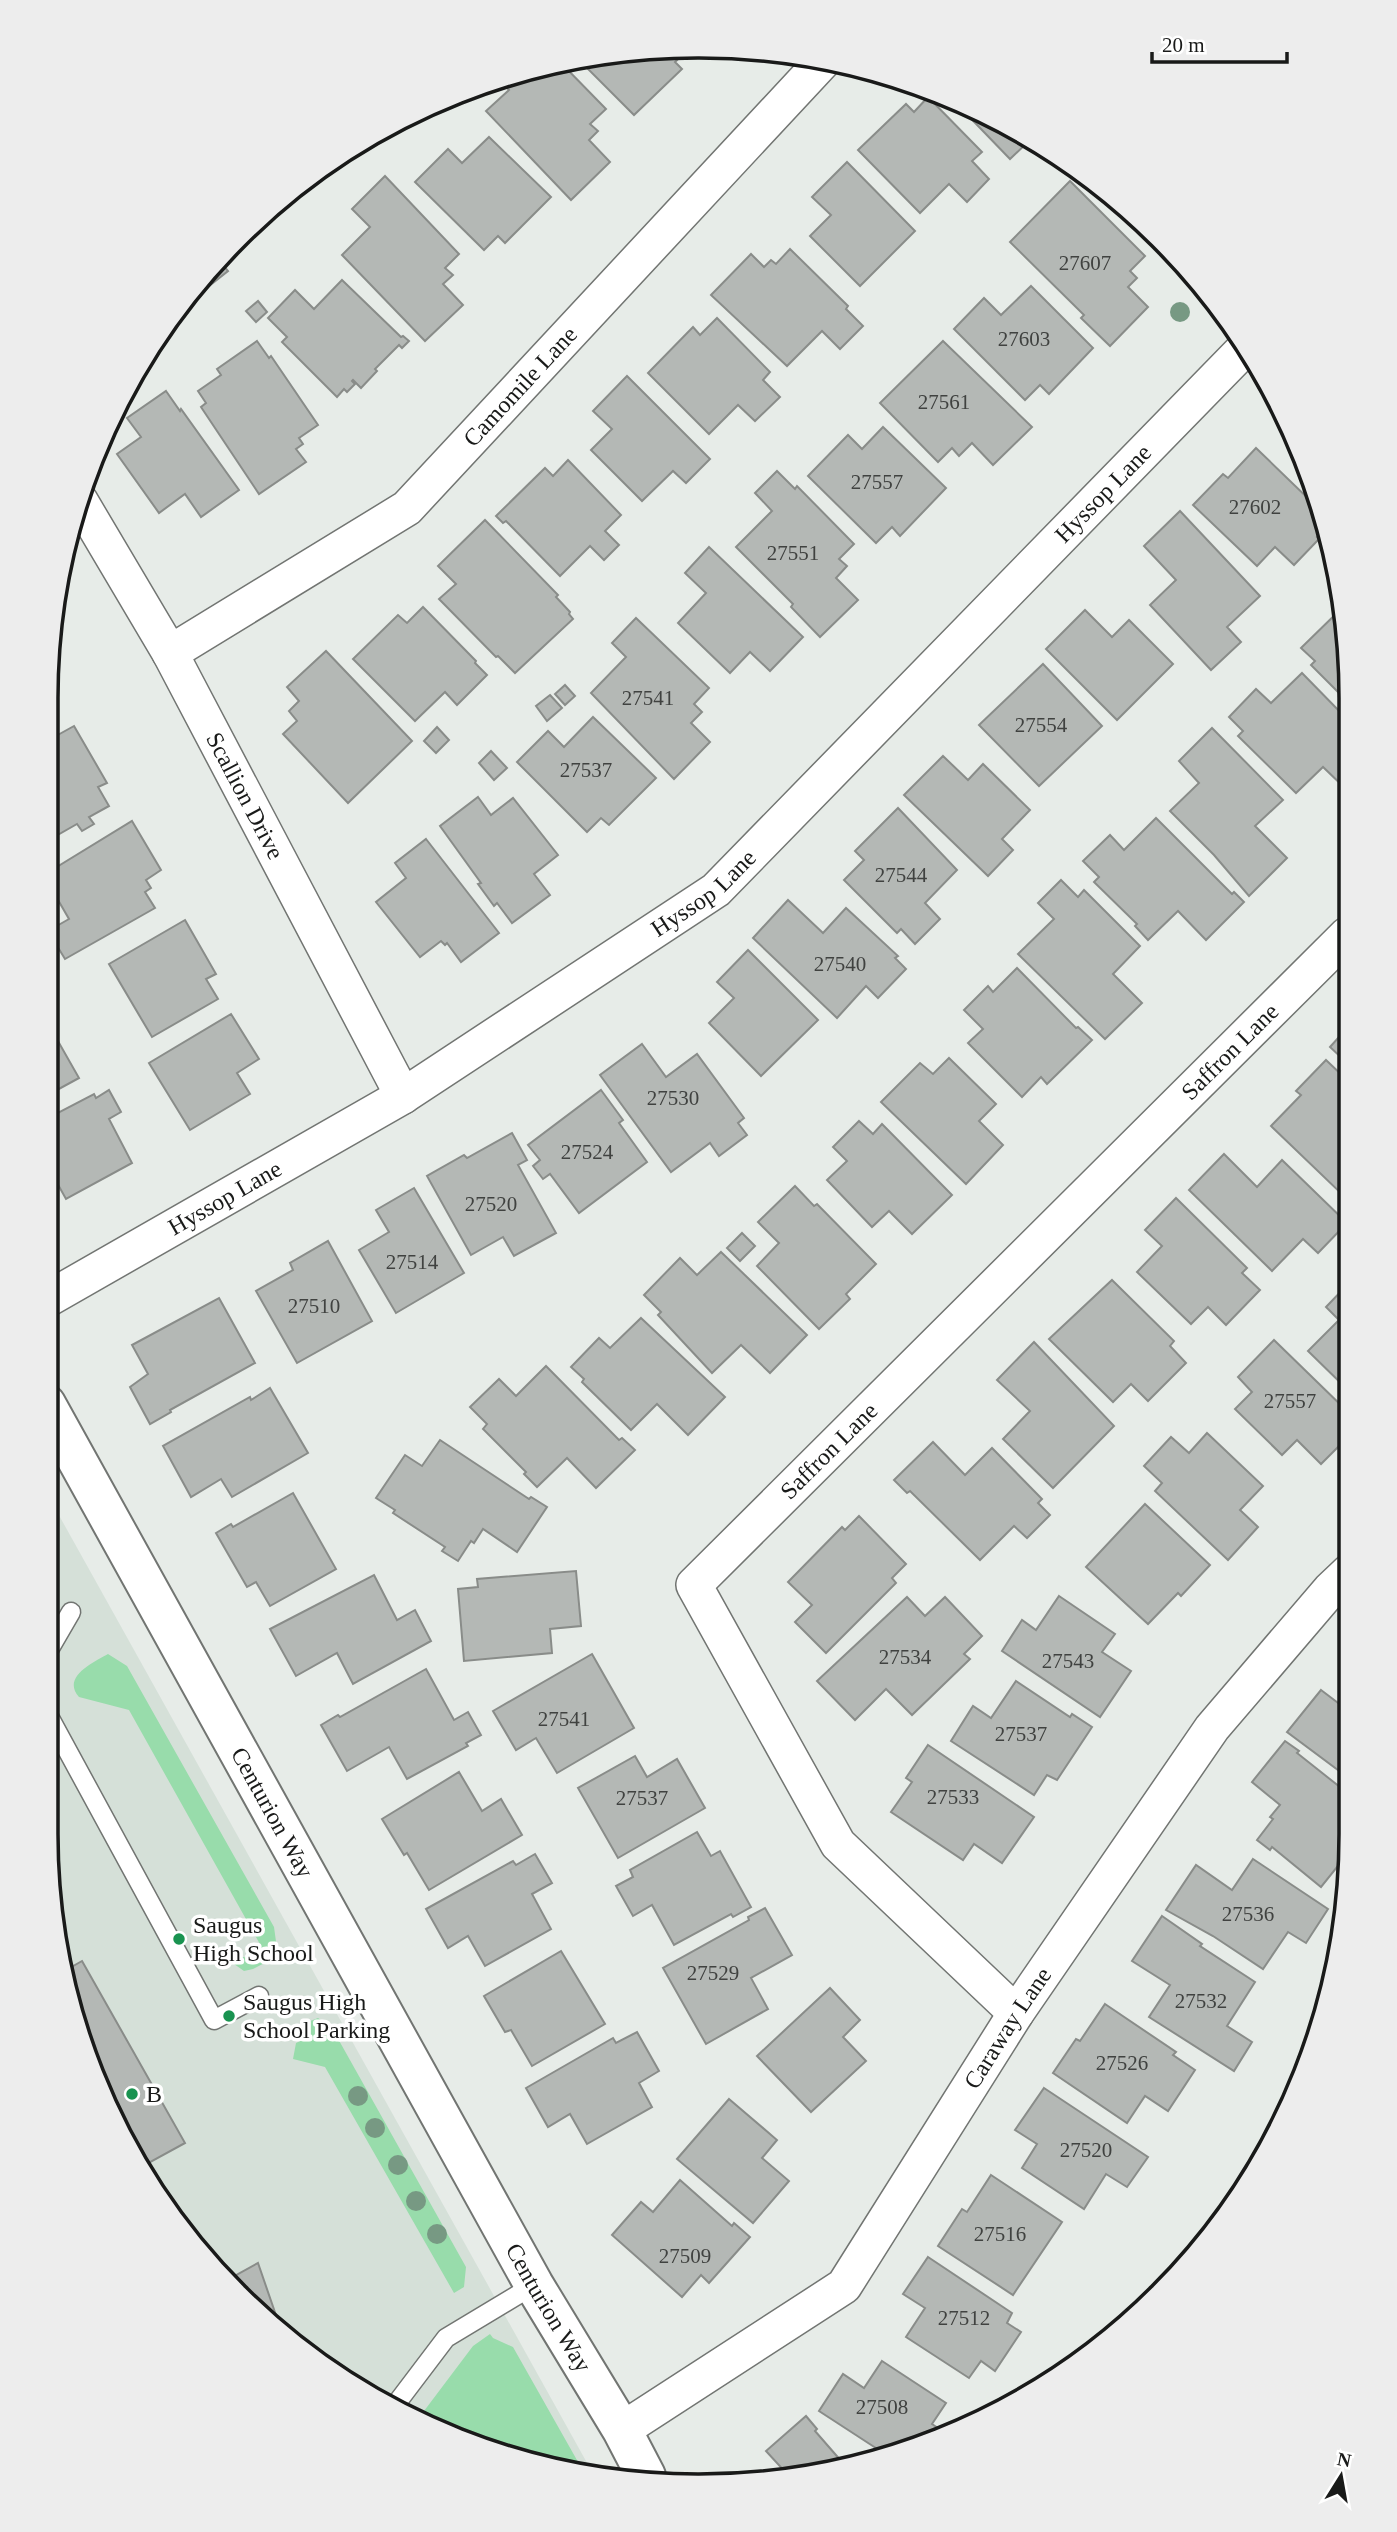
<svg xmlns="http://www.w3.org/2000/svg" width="1397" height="2532" font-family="'Times New Roman',serif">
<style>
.built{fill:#d5e0d8}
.green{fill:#98dcab}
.building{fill:#b4b8b5;stroke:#898c89;stroke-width:2}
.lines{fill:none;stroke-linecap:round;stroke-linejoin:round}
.lane-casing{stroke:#727572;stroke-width:21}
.street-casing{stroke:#727572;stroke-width:38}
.secondary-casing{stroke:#727572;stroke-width:42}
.lane{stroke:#fff;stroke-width:18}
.street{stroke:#fff;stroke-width:35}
.secondary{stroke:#fff;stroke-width:38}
.tree{fill:#779983}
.poi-dot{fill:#199350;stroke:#fff;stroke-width:2.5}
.labels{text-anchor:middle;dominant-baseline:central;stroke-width:7;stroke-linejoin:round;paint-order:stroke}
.number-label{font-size:21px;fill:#404240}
.street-label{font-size:24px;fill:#191a19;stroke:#fff}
.poi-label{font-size:24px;fill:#191a19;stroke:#fff;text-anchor:start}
.rim{fill:none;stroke:#191a19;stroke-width:3.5}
</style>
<rect width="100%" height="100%" fill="#e7ece8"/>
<!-- built -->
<path class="built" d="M46,1492L591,2470L530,2464L336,2377L181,2231L80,2044L46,1833Z"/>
<!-- green -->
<g class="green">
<path d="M108,1654L127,1666L274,1927L278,1956L253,1969L244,1971L217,1952L259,1960L261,1946L129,1710L79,1697C61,1677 94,1662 108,1654Z"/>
<path d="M318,2018L332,2028L466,2267L464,2287L454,2293L325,2067L293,2059L296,2043L309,2037L300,2025Z"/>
<path d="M490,2334L493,2338L513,2347L582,2469L530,2464L421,2415L473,2346Z"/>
</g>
<!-- building -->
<g class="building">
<path d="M655,47L690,48L675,62L682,69L634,115L579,60Z"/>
<path d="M561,63L606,109L590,124L598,131L589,140L610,162L571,200L486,111L509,90L499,79L529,68Z"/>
<path d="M928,97L982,152L972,161L989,179L967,202L949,184L920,213L858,150L906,104L914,112Z"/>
<path d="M953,100L1025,133L1032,138L1010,159Z"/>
<path d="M489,137L551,197L505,243L498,236L484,250L415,182L448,149L462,163Z"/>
<path d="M847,162L915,231L860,286L810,236L831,215L812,197Z"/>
<path d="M385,176L459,254L445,268L453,275L443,284L463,305L425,341L342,255L370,227L352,209Z"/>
<path d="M1070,181L1145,256L1130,271L1137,278L1128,287L1148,307L1110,346L1081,318L1084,315L1010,242Z"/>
<path d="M1114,197L1129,208L1169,255L1114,200Z"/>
<path d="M790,249L848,306L846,309L863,326L840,349L822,331L787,366L711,295L751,254L764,267L771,260L776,264Z"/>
<path d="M218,259L228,271L190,301L187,297L207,268Z"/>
<path d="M342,280L401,337L403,336L409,341L402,348L399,345L375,369L377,371L361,388L353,380L352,381L355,384L347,392L344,389L337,397L282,342L287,337L268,318L295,290L314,309Z"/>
<path d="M1031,286L1093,348L1049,394L1040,385L1025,400L954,329L984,298L1001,315Z"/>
<path d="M258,301L267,312L256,322L246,311Z"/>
<path d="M717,318L770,372L763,380L780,397L755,421L738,405L709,434L648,373L693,327L700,335Z"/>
<path d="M257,341L269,358L271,356L318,425L299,438L303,444L296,449L306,462L259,494L201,407L206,403L198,391L221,375L217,369Z"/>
<path d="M943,341L1032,427L993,465L972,443L959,456L952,448L938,462L880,403Z"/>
<path d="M627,376L710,459L686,483L673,471L642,501L591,450L612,429L593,411Z"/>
<path d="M166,391L180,411L181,409L239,490L201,517L185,494L159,513L117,454L141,437L127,418Z"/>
<path d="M883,427L946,488L900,536L892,527L876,543L808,476L848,435L862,449Z"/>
<path d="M1256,448L1316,506L1313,509L1319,515L1324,530L1317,537L1319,539L1294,565L1275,547L1257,566L1193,505L1223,474L1228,478Z"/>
<path d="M1303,453L1309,475L1295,461Z"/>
<path d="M568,460L621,515L605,531L619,545L604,560L590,546L560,576L506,521L503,523L496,516L545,468L553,476Z"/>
<path d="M777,471L795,489L797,486L854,544L839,559L847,566L836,578L858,600L820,637L791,607L793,604L736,547L772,511L755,493Z"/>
<path d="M1180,511L1260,596L1227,627L1241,642L1211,670L1150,605L1176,580L1144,546Z"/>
<path d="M485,520L558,595L556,597L570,612L569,614L573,619L515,673L498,656L496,657L439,599L456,584L438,566Z"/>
<path d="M709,547L803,637L770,671L750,652L730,673L678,623L706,593L685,573Z"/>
<path d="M1344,606L1346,614V700L1311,665L1315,661L1301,648Z"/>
<path d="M423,607L476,661L475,663L487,675L457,705L445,692L415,721L353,659L398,615L407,623Z"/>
<path d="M1085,610L1112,637L1129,620L1173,664L1117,720L1046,649Z"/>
<path d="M636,618L709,688L694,704L702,712L691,723L710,742L674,779L591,693L626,657L612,643Z"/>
<path d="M326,651L412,741L348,803L283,734L297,721L289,711L299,701L287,687Z"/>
<path d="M1043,664L1102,726L1039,786L979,725Z"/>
<path d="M1302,673L1346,718L1347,790L1323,767L1296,793L1238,736L1243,731L1229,717L1256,689L1271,703Z"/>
<path d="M565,685L575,696L565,705L555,694Z"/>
<path d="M550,695L562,708L547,721L536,706Z"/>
<path d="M593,717L656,778L609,825L601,818L587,832L517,762L548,731L564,747Z"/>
<path d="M74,726L107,783L98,787L109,806L89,817L94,824L82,831L77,824L47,841V741Z"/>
<path d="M437,727L449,740L436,753L424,741Z"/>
<path d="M1212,728L1283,800L1255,826L1287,858L1249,896L1214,855L1170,811L1199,783L1179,761Z"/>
<path d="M491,751L507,768L494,780L479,763Z"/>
<path d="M943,756L968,780L983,764L1030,810L1002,839L1013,850L988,876L904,795Z"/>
<path d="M478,797L491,815L513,798L558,855L534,874L550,895L512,923L497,903L494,906L478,884L481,883L440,826Z"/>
<path d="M898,808L957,870L925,903L940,919L915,944L901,929L897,933L844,880L864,860L855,851Z"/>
<path d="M1156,818L1232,894L1234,892L1244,902L1206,940L1178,911L1148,940L1135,926L1137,924L1094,882L1099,877L1083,861L1110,835L1124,850Z"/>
<path d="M132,821L161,870L146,880L151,888L145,892L155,908L65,959L48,931L69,919L47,881V873Z"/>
<path d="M426,839L499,933L461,962L447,943L445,945L441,941L420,957L376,902L406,878L395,863Z"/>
<path d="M1061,880L1078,897L1084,890L1140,946L1113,974L1142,1003L1105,1039L1018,954L1054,919L1038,903Z"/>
<path d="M788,900L823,933L846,908L898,956L895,958L906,969L878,998L866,986L837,1018L753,938Z"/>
<path d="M185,920L216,974L206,979L218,999L152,1037L109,964Z"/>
<path d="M748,950L818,1020L761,1076L709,1023L734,998L717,982Z"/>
<path d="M1017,968L1076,1028L1078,1027L1092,1040L1047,1084L1041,1077L1022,1097L968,1043L983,1029L964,1010L988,986L993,992Z"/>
<path d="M231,1014L259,1059L237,1073L250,1094L190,1130L149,1063Z"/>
<path d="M46,1020L79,1078L46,1096Z"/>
<path d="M1347,1028V1063L1330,1047Z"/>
<path d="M642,1044L666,1077L697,1054L744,1118L738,1123L747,1135L719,1156L710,1143L671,1172L600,1075Z"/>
<path d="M949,1058L996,1104L979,1121L1003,1145L966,1184L881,1102L920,1063L933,1074Z"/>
<path d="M1326,1060L1347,1080L1348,1200L1271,1126L1301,1095L1296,1091Z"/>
<path d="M109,1090L121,1112L109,1119L132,1163L66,1199L51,1172L46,1174V1119L94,1094L96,1098Z"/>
<path d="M601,1090L623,1120L619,1123L647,1162L579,1213L550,1174L543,1179L533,1166L540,1160L528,1145Z"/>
<path d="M859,1121L873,1134L882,1124L952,1195L912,1234L889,1211L872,1227L827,1180L847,1161L833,1147Z"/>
<path d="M512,1133L527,1160L518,1165L556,1233L514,1256L503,1237L471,1255L427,1176L464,1155L467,1158Z"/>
<path d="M1224,1154L1257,1187L1282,1160L1347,1223L1318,1253L1303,1239L1272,1271L1189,1190Z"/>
<path d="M795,1186L814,1206L817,1204L876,1264L846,1294L850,1299L819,1329L757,1266L779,1243L758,1222Z"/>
<path d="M414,1188L464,1273L396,1313L359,1250L389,1232L376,1210Z"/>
<path d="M1176,1198L1247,1268L1242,1273L1260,1290L1226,1325L1208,1307L1191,1324L1137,1272L1162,1246L1145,1230Z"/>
<path d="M742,1233L755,1246L740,1261L727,1248Z"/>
<path d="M328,1241L372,1321L297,1363L256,1291L293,1270L290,1263Z"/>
<path d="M721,1252L807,1335L770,1373L741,1345L712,1373L658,1315L661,1312L644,1295L680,1258L697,1275Z"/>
<path d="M1112,1280L1174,1341L1170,1346L1186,1363L1148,1401L1131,1384L1113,1402L1049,1339Z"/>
<path d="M1348,1284L1349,1391L1308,1351L1339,1320L1326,1307Z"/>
<path d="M219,1298L255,1363L170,1410L171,1412L150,1424L130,1387L148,1374L132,1345Z"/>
<path d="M641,1318L725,1397L688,1435L657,1404L631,1430L582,1382L584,1379L571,1367L599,1338L610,1348Z"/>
<path d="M1274,1340L1349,1413V1436L1321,1464L1297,1440L1282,1455L1235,1409L1252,1392L1238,1377Z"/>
<path d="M1034,1342L1114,1426L1053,1488L1003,1439L1030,1411L997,1380Z"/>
<path d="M546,1366L619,1440L622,1438L635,1450L596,1488L567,1458L537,1487L524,1474L526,1472L483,1429L487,1424L470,1407L499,1379L516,1396Z"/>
<path d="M270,1388L308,1453L232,1497L221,1479L191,1497L163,1446L250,1397L251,1400Z"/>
<path d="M1207,1433L1263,1486L1240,1510L1258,1527L1228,1560L1155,1491L1162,1483L1144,1466L1171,1437L1189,1453Z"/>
<path d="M440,1440L529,1499L531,1497L547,1507L517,1552L483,1529L474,1543L471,1541L458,1561L442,1551L445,1547L393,1513L395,1510L376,1498L405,1455L422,1466Z"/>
<path d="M933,1442L965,1475L992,1448L1042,1499L1038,1503L1050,1515L1027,1538L1014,1526L980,1560L910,1491L907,1493L894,1480Z"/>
<path d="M293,1493L336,1569L270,1606L256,1582L247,1587L216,1533L231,1524L233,1527Z"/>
<path d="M1145,1504L1210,1565L1181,1596L1178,1593L1148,1624L1086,1567Z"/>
<path d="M859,1516L906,1564L892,1578L896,1583L826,1653L795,1622L812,1605L788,1582L842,1527L845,1530Z"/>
<path d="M576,1571L581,1626L550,1629L552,1653L464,1661L458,1589L478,1587L477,1579Z"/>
<path d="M374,1575L397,1620L415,1610L431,1641L353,1684L337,1653L296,1676L270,1629Z"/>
<path d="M1059,1596L1115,1634L1102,1652L1131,1671L1100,1717L1002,1651L1022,1620L1036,1630Z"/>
<path d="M907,1597L925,1616L945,1597L982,1636L964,1654L970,1659L912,1715L886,1689L855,1720L817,1681Z"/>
<path d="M592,1654L634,1728L557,1773L536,1738L516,1750L493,1711Z"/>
<path d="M426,1669L454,1720L468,1712L481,1735L466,1743L468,1746L407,1779L389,1747L347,1771L321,1725L338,1715L340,1717Z"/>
<path d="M1016,1681L1070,1717L1072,1714L1092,1727L1057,1780L1047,1775L1034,1795L951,1741L973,1706L991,1718Z"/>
<path d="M1321,1690L1350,1712V1779L1287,1732Z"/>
<path d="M1285,1741L1299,1751L1297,1753L1350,1795V1851L1321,1887L1272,1847L1270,1850L1257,1840L1273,1819L1270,1817L1280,1805L1252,1782Z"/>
<path d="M928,1745L1034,1817L1002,1863L974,1844L963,1860L891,1812L912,1782L906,1778Z"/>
<path d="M635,1756L647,1777L677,1759L705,1808L618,1858L578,1788Z"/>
<path d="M459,1772L482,1811L501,1799L522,1835L429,1890L407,1853L404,1855L382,1819Z"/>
<path d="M697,1832L711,1856L720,1851L751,1907L733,1917L731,1914L674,1945L652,1905L633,1916L616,1886L633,1877L630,1870Z"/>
<path d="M535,1854L552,1883L532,1894L551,1929L485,1966L468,1936L448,1948L426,1909L513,1861L516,1865Z"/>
<path d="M1253,1859L1328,1909L1306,1943L1288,1932L1263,1969L1213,1936L1166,1910L1196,1865L1232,1890Z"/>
<path d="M765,1908L792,1955L751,1978L768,2009L706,2044L663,1968L749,1920L748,1917Z"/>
<path d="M1162,1916L1202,1944L1200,1946L1255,1982L1227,2026L1252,2042L1234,2071L1149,2017L1170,1985L1132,1961Z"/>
<path d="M561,1951L605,2024L532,2066L511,2030L505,2032L484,1996Z"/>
<path d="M82,1961L185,2143L145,2165L80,2044L68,1969Z"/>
<path d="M830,1988L860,2020L843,2037L866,2061L811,2112L757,2056Z"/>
<path d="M1105,2004L1176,2052L1173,2055L1195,2070L1168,2111L1145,2096L1127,2123L1053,2073L1076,2039L1080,2041Z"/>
<path d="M637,2032L659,2071L639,2083L652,2107L587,2144L570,2114L548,2127L526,2088L613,2038L616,2043Z"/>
<path d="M1044,2088L1148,2157L1127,2187L1106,2174L1084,2209L1022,2168L1037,2144L1015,2130Z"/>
<path d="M729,2099L777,2140L762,2158L789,2181L753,2223L677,2159Z"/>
<path d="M991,2175L1062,2222L1013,2295L938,2246L962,2209L967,2212Z"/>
<path d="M680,2180L732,2226L734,2223L750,2237L709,2283L701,2275L682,2297L612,2235L641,2202L653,2212Z"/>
<path d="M928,2257L1012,2313L1007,2323L1021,2332L995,2371L981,2361L969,2378L906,2337L925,2308L903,2294Z"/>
<path d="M258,2263L279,2324L231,2278Z"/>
<path d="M882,2361L946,2403L932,2424L950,2436L882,2452L819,2411L843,2374L864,2388Z"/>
<path d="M806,2416L817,2429L815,2431L842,2462L787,2474L766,2451Z"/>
</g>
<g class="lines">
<defs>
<g id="lane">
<path d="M46,1655L71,1612"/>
<path d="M46,1711L214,2020L259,1996"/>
<path d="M396,2404L446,2338L534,2285"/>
</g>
<g id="street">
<path id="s1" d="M80,501L170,653L403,1096"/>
<path id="s2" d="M170,653L407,508L824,60"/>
<path id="s3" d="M46,1300L403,1096L716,890L1247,346"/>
<path id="s4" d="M1016,2013L838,1844L694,1585L1347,935"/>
<path id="s5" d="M622,2430L844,2286L1016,2013L1212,1728L1330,1590L1349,1572"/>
</g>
<g id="secondary">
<path id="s6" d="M46,1404L534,2285L622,2430L646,2476"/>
</g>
</defs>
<!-- lane casing -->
<use href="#lane" class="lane-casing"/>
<!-- street casing -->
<use href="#street" class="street-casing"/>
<!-- secondary casing -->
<use href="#secondary" class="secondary-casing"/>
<!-- lane -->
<use href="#lane" class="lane"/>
<!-- street -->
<use href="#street" class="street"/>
<!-- secondary -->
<use href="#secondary" class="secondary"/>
</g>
<!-- trees -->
<g class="tree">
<circle cx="1180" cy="312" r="10"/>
<circle cx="358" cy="2096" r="10"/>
<circle cx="375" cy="2128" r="10"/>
<circle cx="398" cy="2165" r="10"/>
<circle cx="416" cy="2201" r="10"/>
<circle cx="437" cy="2234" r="10"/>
</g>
<!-- markers -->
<g class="poi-dot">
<circle cx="179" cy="1939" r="7"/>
<circle cx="229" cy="2016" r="7"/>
<circle cx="132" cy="2094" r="7"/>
</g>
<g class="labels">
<!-- number labels -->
<g class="number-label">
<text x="1085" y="263">27607</text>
<text x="1024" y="339">27603</text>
<text x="944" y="402">27561</text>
<text x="877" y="482">27557</text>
<text x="1255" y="507">27602</text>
<text x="793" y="553">27551</text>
<text x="648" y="698">27541</text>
<text x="1041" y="725">27554</text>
<text x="586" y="770">27537</text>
<text x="901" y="875">27544</text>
<text x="840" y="964">27540</text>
<text x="673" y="1098">27530</text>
<text x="587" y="1152">27524</text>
<text x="491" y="1204">27520</text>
<text x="412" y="1262">27514</text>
<text x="314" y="1306">27510</text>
<text x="1290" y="1401">27557</text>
<text x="905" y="1657">27534</text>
<text x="1068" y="1661">27543</text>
<text x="564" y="1719">27541</text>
<text x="1021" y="1734">27537</text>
<text x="953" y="1797">27533</text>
<text x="642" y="1798">27537</text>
<text x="1248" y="1914">27536</text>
<text x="713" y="1973">27529</text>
<text x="1201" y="2001">27532</text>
<text x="1122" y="2063">27526</text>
<text x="1086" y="2150">27520</text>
<text x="1000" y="2234">27516</text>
<text x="685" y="2256">27509</text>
<text x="964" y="2318">27512</text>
<text x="882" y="2407">27508</text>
</g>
<!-- street labels -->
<g class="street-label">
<text stroke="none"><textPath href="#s2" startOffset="444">Camomile Lane</textPath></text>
<text stroke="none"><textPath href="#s3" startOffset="1340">Hyssop Lane</textPath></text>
<text stroke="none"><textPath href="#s1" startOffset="338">Scallion Drive</textPath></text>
<text stroke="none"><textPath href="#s3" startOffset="774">Hyssop Lane</textPath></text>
<text stroke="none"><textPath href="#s4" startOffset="1298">Saffron Lane</textPath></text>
<text stroke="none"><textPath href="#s3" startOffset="206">Hyssop Lane</textPath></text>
<text stroke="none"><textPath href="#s4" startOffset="732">Saffron Lane</textPath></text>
<text stroke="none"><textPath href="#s6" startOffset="467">Centurion Way</textPath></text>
<text stroke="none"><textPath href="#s5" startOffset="570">Caraway Lane</textPath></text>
<text stroke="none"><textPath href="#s6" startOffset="1034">Centurion Way</textPath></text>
</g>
<!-- poi labels -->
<g class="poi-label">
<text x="193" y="1925">Saugus<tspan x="193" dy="28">High School</tspan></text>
<text x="243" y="2002">Saugus High<tspan x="243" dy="28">School Parking</tspan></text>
<text x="146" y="2094">B</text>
</g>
</g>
<!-- crop -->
<path d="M0 0H1397V2532H0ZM698 58H699A640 640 0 0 1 1339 698V1834A640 640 0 0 1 699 2474H698A640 640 0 0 1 58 1834V698A640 640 0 0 1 698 58Z" fill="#ededed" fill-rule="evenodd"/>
<path class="rim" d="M698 58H699A640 640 0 0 1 1339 698V1834A640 640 0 0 1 699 2474H698A640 640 0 0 1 58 1834V698A640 640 0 0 1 698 58Z"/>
<!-- north arrow -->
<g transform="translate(1341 2476) rotate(11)" stroke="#ffffff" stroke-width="5" paint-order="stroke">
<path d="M0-5L12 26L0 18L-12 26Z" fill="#191a19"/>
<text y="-10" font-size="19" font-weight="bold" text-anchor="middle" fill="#191a19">N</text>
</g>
<!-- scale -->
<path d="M1152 52v10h135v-10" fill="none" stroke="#191a19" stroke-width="3.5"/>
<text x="1162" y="52" font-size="21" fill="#191a19" stroke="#ffffff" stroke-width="5" paint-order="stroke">20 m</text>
</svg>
